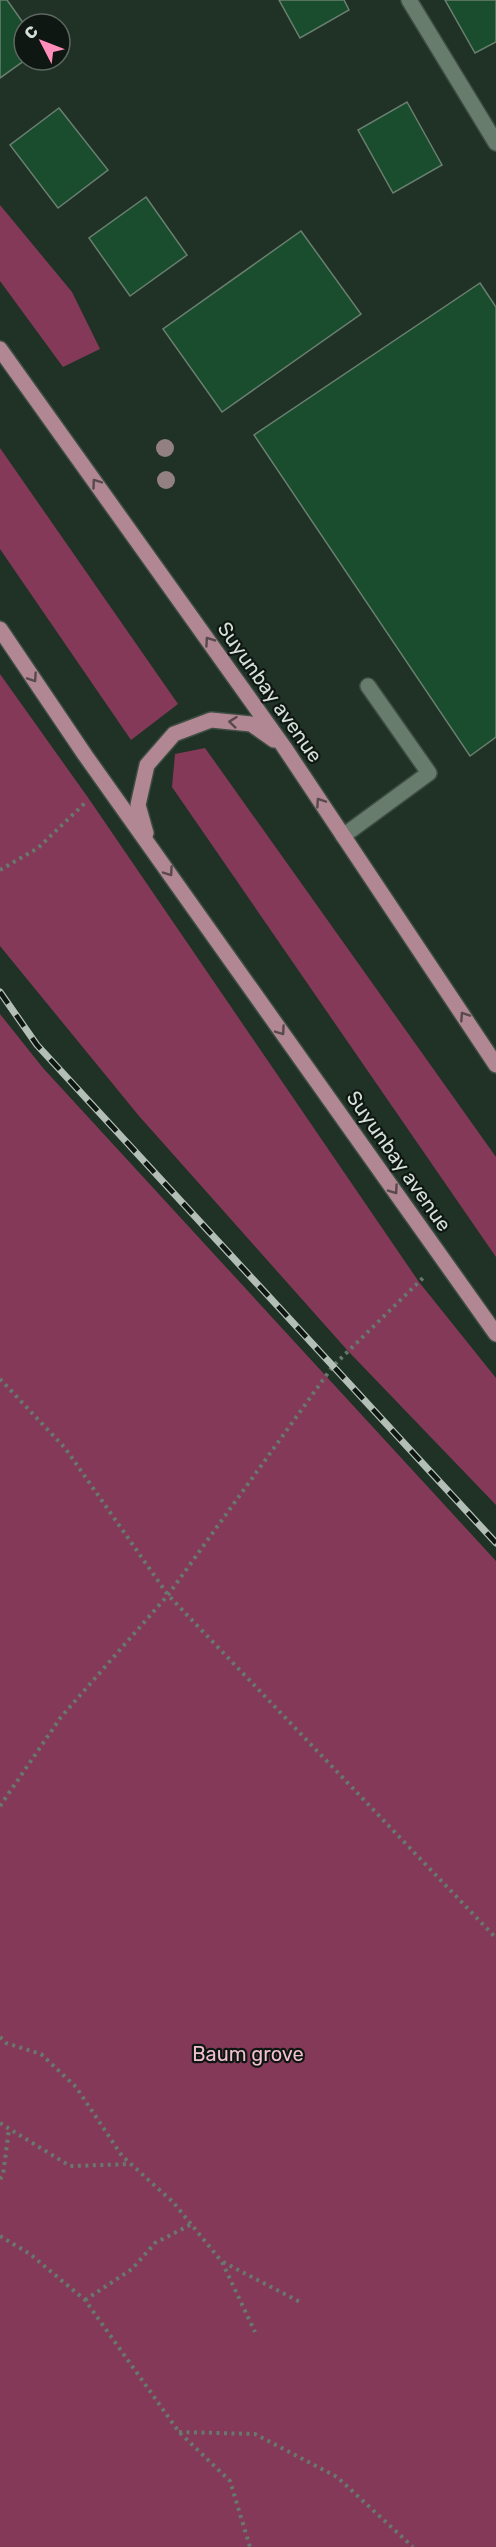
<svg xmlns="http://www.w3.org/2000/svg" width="496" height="2547" font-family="Rubik,sans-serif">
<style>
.green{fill:#843958}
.building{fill:#1a4c2e;stroke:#6a7f70;stroke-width:1.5}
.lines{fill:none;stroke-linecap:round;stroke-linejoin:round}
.minor-casing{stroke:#3d4d43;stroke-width:18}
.major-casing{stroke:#3d4d43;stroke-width:18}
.path{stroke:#68786d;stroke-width:4;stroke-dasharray:3 4.5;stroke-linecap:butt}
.minor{stroke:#677c6d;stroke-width:15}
.major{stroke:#b08793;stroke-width:15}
.rail-casing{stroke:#b3bfb6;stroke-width:7}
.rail{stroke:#0f1712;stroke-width:4.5;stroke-dasharray:14;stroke-linecap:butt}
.tree{fill:#928083}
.oneway{stroke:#57494c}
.labels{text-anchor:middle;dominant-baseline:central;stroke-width:4.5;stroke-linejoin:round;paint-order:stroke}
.street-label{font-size:20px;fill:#d5e0d8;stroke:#0f1712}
.park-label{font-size:20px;fill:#f1bfd0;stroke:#0f1712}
</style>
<rect width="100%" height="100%" fill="#1f3225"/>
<!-- green -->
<g class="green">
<path d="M0,205L72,292L100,349L63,367L0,281Z"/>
<path d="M0,448L178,704L131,740L0,549Z"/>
<path d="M0,674L89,799L419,1282L496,1378V1505L348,1351L139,1116L0,946Z"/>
<path d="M205,748L496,1157V1257L172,787L175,754Z"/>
<path d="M0,1014L43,1068L496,1561V2547H0Z"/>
</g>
<!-- building -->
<g class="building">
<path d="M0,0H7L24,24L25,60L0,78Z"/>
<path d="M279,0H344L349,10L300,38Z"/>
<path d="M445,0H496V42L475,53Z"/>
<path d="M407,102L442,165L393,193L358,130Z"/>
<path d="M59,108L108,170L58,208L10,145Z"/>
<path d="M146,197L187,255L130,296L89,238Z"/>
<path d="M301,231L361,314L222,412L163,329Z"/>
<path d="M480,283L496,307V737L470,756L254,435Z"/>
</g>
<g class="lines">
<defs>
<g id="minor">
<path d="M409,0L496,143"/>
<path d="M343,836L429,773L368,686"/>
</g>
<g id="major">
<path d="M0,349L284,747L496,1065"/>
<path d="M0,629L85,755L496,1334"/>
<path d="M146,833L138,805L147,765L174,734L211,720L251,724L274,740"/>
</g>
</defs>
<!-- minor casing -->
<use href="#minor" class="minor-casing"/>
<!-- major casing -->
<use href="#major" class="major-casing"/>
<!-- path -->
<g class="path">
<path d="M0,870L38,848L86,802"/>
<path d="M0,1379L65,1448L168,1595L496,1938"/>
<path d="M0,1806L61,1717L168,1595L333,1366L425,1276"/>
<path d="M0,2037L6,2043L41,2054L76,2087L122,2156L173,2202L222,2262L255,2332"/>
<path d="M0,2123L70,2166L130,2164"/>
<path d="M0,2179L3,2175L9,2129"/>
<path d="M0,2236L30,2254L85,2300L179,2432L230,2481L250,2547"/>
<path d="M223,2262L302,2303"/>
<path d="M85,2300L132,2269L155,2243L192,2224"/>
<path d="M179,2432L255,2434L337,2477L413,2547"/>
</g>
<!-- minor -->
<use href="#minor" class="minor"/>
<!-- major -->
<use href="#major" class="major"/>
<defs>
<path id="rail" d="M0,992L37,1045L496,1543"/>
</defs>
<!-- rail casing -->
<use href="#rail" class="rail-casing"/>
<!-- rail -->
<use href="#rail" class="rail"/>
</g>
<!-- trees -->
<g class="tree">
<circle cx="165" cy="448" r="9"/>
<circle cx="166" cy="480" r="9"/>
</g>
<!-- one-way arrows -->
<defs><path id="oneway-chevron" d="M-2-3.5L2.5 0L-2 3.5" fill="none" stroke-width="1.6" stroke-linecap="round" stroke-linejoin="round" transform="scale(1.5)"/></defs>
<g class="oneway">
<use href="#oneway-chevron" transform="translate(96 483) rotate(-126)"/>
<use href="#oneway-chevron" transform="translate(209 641) rotate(-125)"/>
<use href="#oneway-chevron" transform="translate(33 678) rotate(56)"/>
<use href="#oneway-chevron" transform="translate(233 722) rotate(-174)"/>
<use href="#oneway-chevron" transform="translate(320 802) rotate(-124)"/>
<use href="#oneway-chevron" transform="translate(169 872) rotate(55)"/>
<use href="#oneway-chevron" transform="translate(464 1016) rotate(-124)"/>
<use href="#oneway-chevron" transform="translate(281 1031) rotate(55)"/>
<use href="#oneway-chevron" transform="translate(394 1190) rotate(55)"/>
</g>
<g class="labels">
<!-- street labels -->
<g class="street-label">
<text transform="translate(270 692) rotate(55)">Suyunbay avenue</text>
<text transform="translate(399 1161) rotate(55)">Suyunbay avenue</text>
</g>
<!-- park labels -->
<g class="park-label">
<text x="248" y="2054">Baum grove</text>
</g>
</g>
<!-- north arrow -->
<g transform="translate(42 42) rotate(312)"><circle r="28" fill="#0f1712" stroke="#5e6761" stroke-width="1.5"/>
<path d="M0-4.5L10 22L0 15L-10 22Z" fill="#ff8eba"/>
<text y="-9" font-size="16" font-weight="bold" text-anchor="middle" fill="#d5e0d8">С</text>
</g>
</svg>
